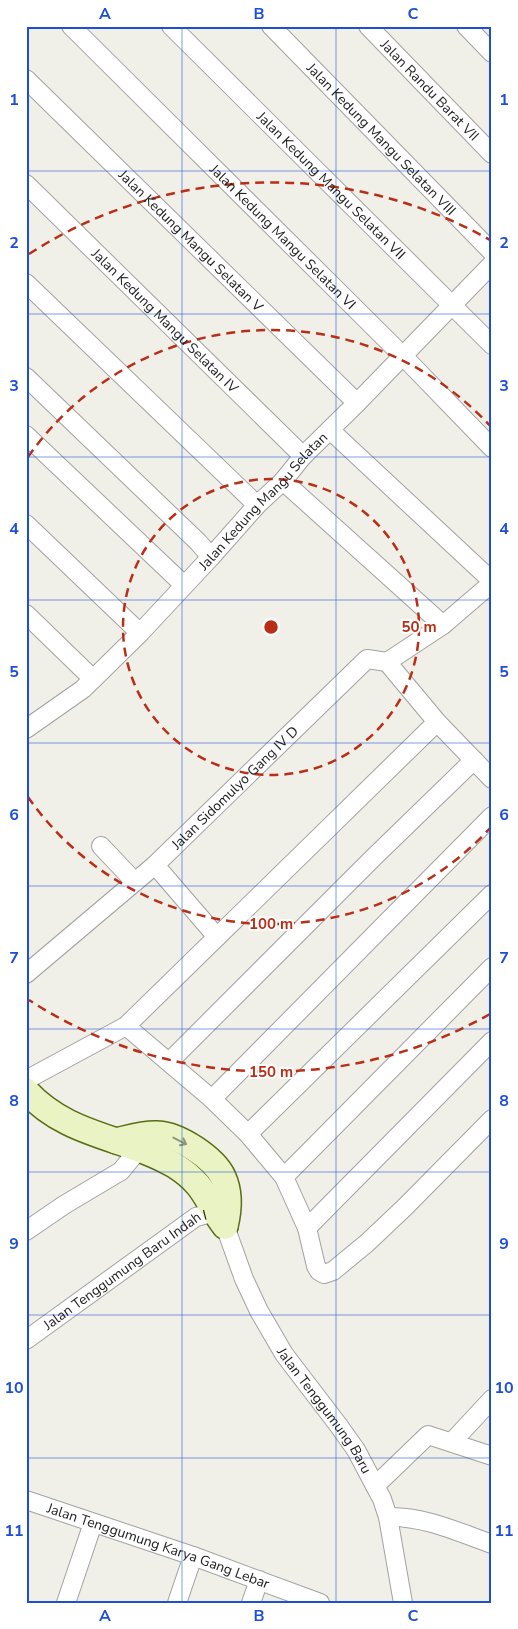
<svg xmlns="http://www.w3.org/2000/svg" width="518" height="1629" font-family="'Nunito Sans',sans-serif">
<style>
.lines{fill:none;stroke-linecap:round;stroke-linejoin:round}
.street-casing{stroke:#a2a2a2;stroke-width:20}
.secondary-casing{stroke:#576e12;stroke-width:28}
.street{stroke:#fff;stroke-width:18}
.secondary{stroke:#eaf3c3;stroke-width:25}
.oneway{stroke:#90947a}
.grid{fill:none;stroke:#1d4ed8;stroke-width:1;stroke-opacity:0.55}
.ring{fill:none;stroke:#ba2e17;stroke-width:2.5;stroke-dasharray:9 6}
.labels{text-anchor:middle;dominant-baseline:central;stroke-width:4;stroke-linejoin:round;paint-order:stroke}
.street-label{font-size:14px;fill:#212121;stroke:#fff}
.centre{fill:#ba2e17;stroke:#fff;stroke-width:2.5}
.ring-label{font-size:15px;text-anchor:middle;font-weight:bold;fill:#ba2e17;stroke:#fff;stroke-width:4;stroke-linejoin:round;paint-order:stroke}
.neatline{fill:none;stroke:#1d4ed8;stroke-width:2}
.grid-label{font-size:16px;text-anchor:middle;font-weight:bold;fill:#1d4ed8}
</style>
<rect width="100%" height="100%" fill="#f0efe8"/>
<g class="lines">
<defs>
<g id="street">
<path id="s1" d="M71,26L403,356L492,448"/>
<path id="s2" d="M171,26L492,345"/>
<path id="s3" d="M271,26L492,252"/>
<path id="s4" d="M368,26L492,154"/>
<path d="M466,26L492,53"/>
<path id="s5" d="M26,79L357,403"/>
<path id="s6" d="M26,184L303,456"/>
<path d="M26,283L257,505"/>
<path d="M26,377L198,542L211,557"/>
<path d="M330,430L492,581"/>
<path d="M26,435L184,585"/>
<path d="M283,481L443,625"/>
<path d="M26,524L140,633"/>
<path d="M26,614L93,679"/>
<path d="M387,662L437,722L492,779"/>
<path d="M387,662L443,625L492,583"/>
<path id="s7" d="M26,729L83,689L140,633L211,557L257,505L283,481L303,456L357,403L492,264"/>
<path d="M101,846L135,882"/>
<path d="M155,865L217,937"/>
<path id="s8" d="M26,974L155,865L367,659L387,662"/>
<path d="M126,1026L212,1099L248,1134L284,1177L307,1228L316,1266L319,1271L324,1274L333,1271L367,1243L405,1207L492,1119"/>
<path d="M169,1062L375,856L474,760"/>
<path d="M26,1080L126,1026L437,722"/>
<path d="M212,1099L492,816"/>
<path d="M248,1134L492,894"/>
<path d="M284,1177L492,967"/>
<path id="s9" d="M225,1226L244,1279L259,1311L284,1354L339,1426L356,1450L382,1499L388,1517L403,1603"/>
<path d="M307,1228L492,1041"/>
<path d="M26,1231L64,1205L121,1171L139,1149L140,1140"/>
<path id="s10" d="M26,1340L196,1217L215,1212L224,1206"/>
<path d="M452,1442L492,1399"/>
<path d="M375,1486L428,1435L492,1456"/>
<path id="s11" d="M26,1500L193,1556L320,1603"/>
<path d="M388,1517C424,1516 458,1532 492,1544"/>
<path d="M66,1603L93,1523"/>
<path d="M177,1603L193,1556"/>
<path d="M251,1603L259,1580"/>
</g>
<g id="secondary">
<path d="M26,1091C68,1137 124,1136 174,1165C182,1170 192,1178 198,1185C208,1197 214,1213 225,1226"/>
<path d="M116,1141C129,1138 144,1133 158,1134C179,1135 214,1158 223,1177C230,1192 229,1210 225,1226"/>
</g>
</defs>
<!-- street casing -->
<use href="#street" class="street-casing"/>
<!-- secondary casing -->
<use href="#secondary" class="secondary-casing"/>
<!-- street -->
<use href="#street" class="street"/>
<!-- secondary -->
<use href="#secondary" class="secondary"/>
</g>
<!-- one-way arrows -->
<defs><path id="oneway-shaft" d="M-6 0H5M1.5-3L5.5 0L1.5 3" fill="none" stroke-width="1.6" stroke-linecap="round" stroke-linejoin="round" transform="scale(1.25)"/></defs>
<use class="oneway" href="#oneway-shaft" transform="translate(180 1141) rotate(27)"/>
<!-- grid -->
<path class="grid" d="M182,26V1603M336,26V1603M26,171H492M26,314H492M26,457H492M26,600H492M26,743H492M26,886H492M26,1029H492M26,1172H492M26,1315H492M26,1458H492"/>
<!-- distance rings -->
<g class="ring">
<circle cx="271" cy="627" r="148"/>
<path d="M492 826A297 297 0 0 1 28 797M28 457A297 297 0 0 1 492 428"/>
<path d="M490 1014A445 445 0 0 1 29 1000M29 254A445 445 0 0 1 490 240"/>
</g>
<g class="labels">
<!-- street labels -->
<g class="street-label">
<text stroke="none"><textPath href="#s4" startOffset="89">Jalan Randu Barat VII</textPath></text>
<text stroke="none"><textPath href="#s3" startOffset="158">Jalan Kedung Mangu Selatan VIII</textPath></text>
<text stroke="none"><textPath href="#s2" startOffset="226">Jalan Kedung Mangu Selatan VII</textPath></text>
<text stroke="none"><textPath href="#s1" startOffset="299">Jalan Kedung Mangu Selatan VI</textPath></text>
<text stroke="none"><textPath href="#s5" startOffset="231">Jalan Kedung Mangu Selatan V</textPath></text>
<text stroke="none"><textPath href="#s6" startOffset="195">Jalan Kedung Mangu Selatan IV</textPath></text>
<text stroke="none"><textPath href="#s7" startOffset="330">Jalan Kedung Mangu Selatan</textPath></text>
<text stroke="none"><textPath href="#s8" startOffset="280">Jalan Sidomulyo Gang IV D</textPath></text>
<text stroke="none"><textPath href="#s10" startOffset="122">Jalan Tenggumung Baru Indah I</textPath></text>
<text stroke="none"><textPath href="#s9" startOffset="211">Jalan Tenggumung Baru</textPath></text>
<text stroke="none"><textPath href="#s11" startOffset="140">Jalan Tenggumung Karya Gang Lebar</textPath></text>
</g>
</g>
<circle cx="271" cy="627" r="8" class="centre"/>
<g class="ring-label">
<text x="419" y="632">50 m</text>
<text x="271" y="929">100 m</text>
<text x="271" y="1077">150 m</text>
</g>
<!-- border -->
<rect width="518" height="1629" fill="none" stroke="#ffffff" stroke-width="55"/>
<rect x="28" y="28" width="462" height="1574" class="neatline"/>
<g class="grid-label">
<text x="105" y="19">A</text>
<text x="259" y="19">B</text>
<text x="413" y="19">C</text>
<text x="14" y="105">1</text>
<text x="504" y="105">1</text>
<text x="14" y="248">2</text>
<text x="504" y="248">2</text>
<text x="14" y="391">3</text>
<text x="504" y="391">3</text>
<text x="14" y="534">4</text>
<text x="504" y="534">4</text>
<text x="14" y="677">5</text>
<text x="504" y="677">5</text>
<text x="14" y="820">6</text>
<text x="504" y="820">6</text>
<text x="14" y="963">7</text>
<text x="504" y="963">7</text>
<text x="14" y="1106">8</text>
<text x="504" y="1106">8</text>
<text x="14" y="1249">9</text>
<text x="504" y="1249">9</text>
<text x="14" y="1393">10</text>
<text x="504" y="1393">10</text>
<text x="14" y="1536">11</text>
<text x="504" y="1536">11</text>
<text x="105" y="1621">A</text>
<text x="259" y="1621">B</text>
<text x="413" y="1621">C</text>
</g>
</svg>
